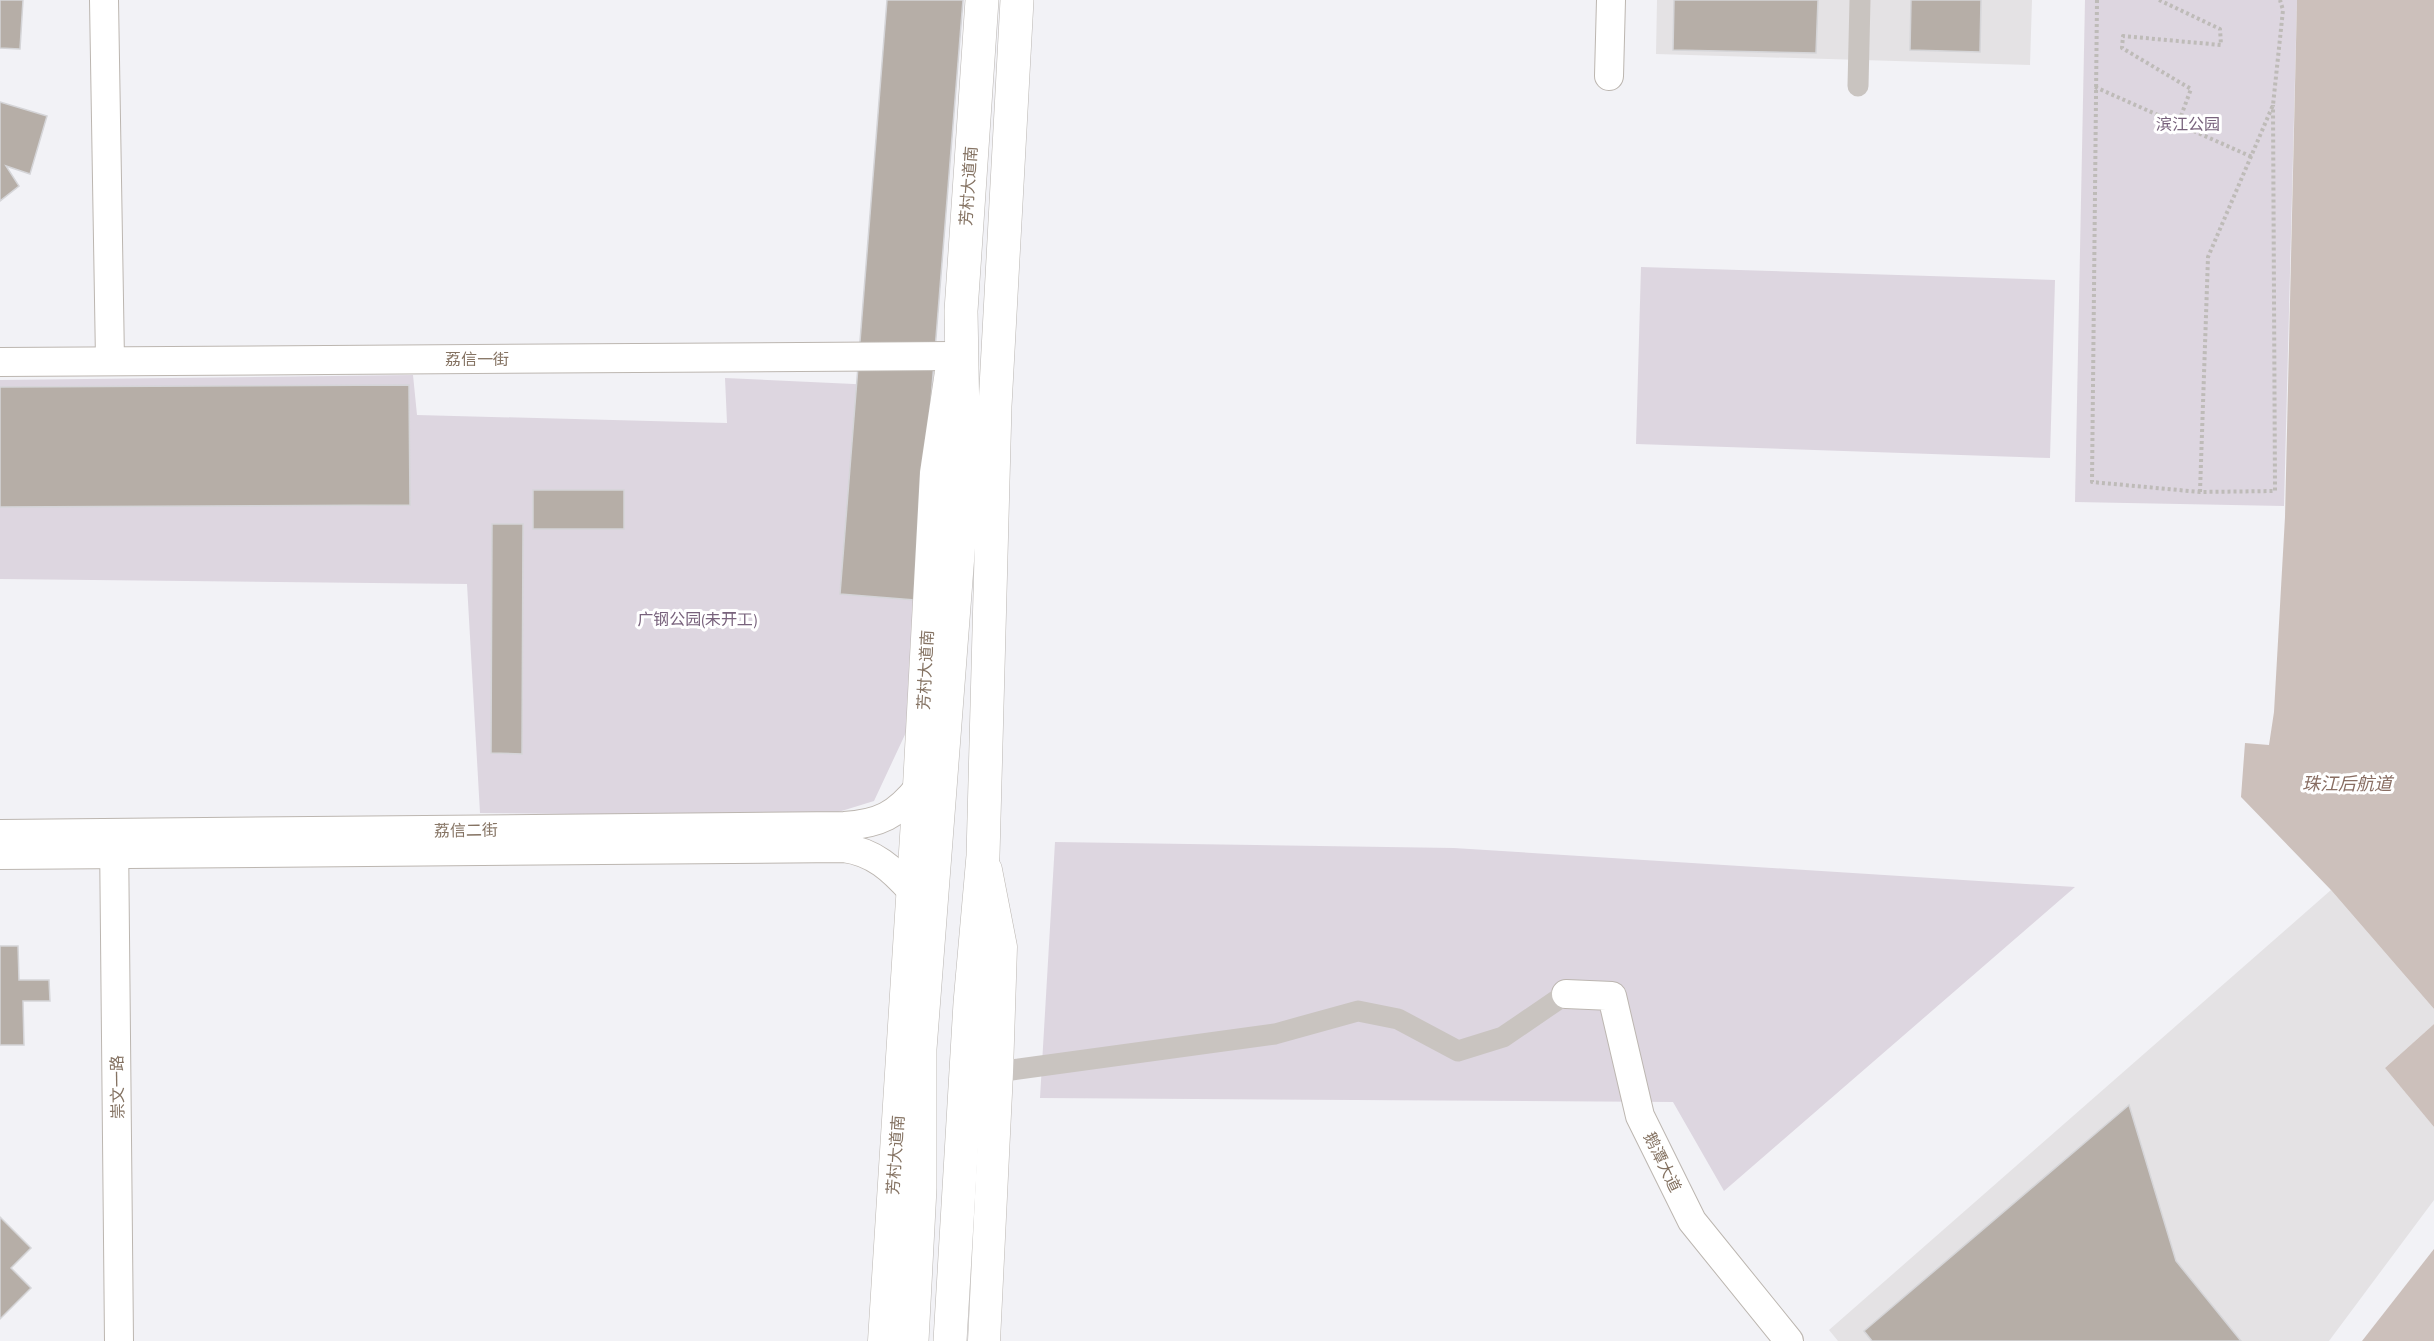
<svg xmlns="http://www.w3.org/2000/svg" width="2434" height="1341" font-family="'PT Sans Narrow','Noto Sans SC',sans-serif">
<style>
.built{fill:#e4e2e4}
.green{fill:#ddd6e0}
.water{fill:#ccc0bb}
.building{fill:#b6aea7;stroke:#d5d5d8;stroke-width:1.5}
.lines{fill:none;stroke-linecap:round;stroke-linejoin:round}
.secondary-casing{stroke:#bcb6b0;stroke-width:30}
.primary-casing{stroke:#bbb6b1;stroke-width:33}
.highway-casing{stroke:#b9b5b1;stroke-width:34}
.path{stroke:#bebbb8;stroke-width:4;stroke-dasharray:3 3;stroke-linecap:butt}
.street{stroke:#c9c4c0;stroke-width:21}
.secondary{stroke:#fff;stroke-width:28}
.primary{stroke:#fff;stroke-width:32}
.highway{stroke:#fff;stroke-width:33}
.labels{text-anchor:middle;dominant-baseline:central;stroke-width:6;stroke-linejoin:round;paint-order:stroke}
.park-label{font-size:16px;fill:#78627c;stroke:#fff}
.street-label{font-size:16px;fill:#857363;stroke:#fff}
.water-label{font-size:18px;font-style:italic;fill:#896e63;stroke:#fff}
</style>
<rect width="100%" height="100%" fill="#f2f2f6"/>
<!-- built -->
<g class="built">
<path d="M1657,0H2032L2030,65L1656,54Z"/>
<path d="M2331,890L2434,1009V1024L2385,1068L2434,1127V1200L2329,1341H1838L1829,1330Z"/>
</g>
<!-- green -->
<g class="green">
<path d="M2085,0H2297L2284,506L2075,502Z"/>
<path d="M1641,267L2055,280L2050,458L1636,444Z"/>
<path d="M413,375L417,415L727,423L725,378L940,388L909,726L874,801L822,817L480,813L467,584L0,579V380Z"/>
<path d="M1055,842L1454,848L2075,887L1724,1191L1673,1102L1040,1098Z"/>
</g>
<!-- water -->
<g class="water">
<path d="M2297,0H2434V1009L2331,890L2241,797L2245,743L2269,745L2274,712L2285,517Z"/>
<path d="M2434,1024V1127L2385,1068Z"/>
<path d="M2434,1249V1341H2362Z"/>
</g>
<!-- building -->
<g class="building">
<path d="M0,0H23L20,49L0,48Z"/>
<path d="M887,0H963L915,600L840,594Z"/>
<path d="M1674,0H1818L1816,53L1673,50Z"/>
<path d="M1911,0H1981L1980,52L1910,50Z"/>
<path d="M0,102L47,116L30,174L6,166L19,186L0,201Z"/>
<path d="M409,385L410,505L0,507V387Z"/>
<rect x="533" y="490" width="91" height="39"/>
<path d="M492,524H523L522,754L491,753Z"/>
<path d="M0,946H18L19,980H49L50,1001H23L24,1045H0Z"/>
<path d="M2129,1105L2176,1261L2241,1341H1872L1864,1331Z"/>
<path d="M0,1217L31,1248L11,1268L31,1288L0,1319Z"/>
</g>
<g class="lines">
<defs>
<g id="secondary">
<path d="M104,0L110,360"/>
<path d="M1609,76L1611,0"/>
<path d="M0,362L954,356"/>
<path d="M0,834L844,826C879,824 897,815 919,787"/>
<path d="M114,835L119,1341"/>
<path d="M0,855L844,848C874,852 892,869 912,891"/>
<path d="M1566,994L1612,996L1640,1116L1692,1221L1789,1341"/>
</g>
<g id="primary">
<path d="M884,1341L918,805L936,473L952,365"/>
<path d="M984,1341L997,1072L1001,947L986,870"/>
</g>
<g id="highway">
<path d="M912,1341L920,1188V1049L964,476L961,311L982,0"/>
<path d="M950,1341L970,1003L983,856L995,406L1017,0"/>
</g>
</defs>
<!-- secondary casing -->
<use href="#secondary" class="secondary-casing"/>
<!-- primary casing -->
<use href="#primary" class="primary-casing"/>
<!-- highway casing -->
<use href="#highway" class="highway-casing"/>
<!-- path -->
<g class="path">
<path d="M2097,0L2092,482L2200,492L2275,491L2273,105"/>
<path d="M2159,0L2220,29L2221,45L2123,36L2122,48L2191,89L2178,124"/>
<path d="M2095,87L2252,157"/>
<path d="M2200,492L2208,257L2273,105L2283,10L2280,0"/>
</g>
<!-- street -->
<g class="street">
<path d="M1858,86L1860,0"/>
<path d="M997,1072L1275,1034L1358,1011L1398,1019L1458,1051L1503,1037L1566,994"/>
</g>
<!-- secondary -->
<use href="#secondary" class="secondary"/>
<!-- primary -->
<use href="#primary" class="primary"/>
<!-- highway -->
<use href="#highway" class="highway"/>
</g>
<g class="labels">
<!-- park labels -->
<g class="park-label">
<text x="2188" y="124">滨江公园</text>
<text x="697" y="619">广钢公园(未开工)</text>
</g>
<!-- street labels -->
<g class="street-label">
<text transform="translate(968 186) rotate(-86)">芳村大道南</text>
<text x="477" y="359">荔信一街</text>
<text transform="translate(925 670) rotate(-87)">芳村大道南</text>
<text transform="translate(466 830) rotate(-1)">荔信二街</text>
<text transform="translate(117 1087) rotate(-91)">崇文一路</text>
<text transform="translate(895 1155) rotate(-86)">芳村大道南</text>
<text transform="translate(1663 1162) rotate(64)">鹅潭大道</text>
</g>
<!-- water labels -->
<g class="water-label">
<text x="2347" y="783">珠江后航道</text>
</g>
</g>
</svg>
